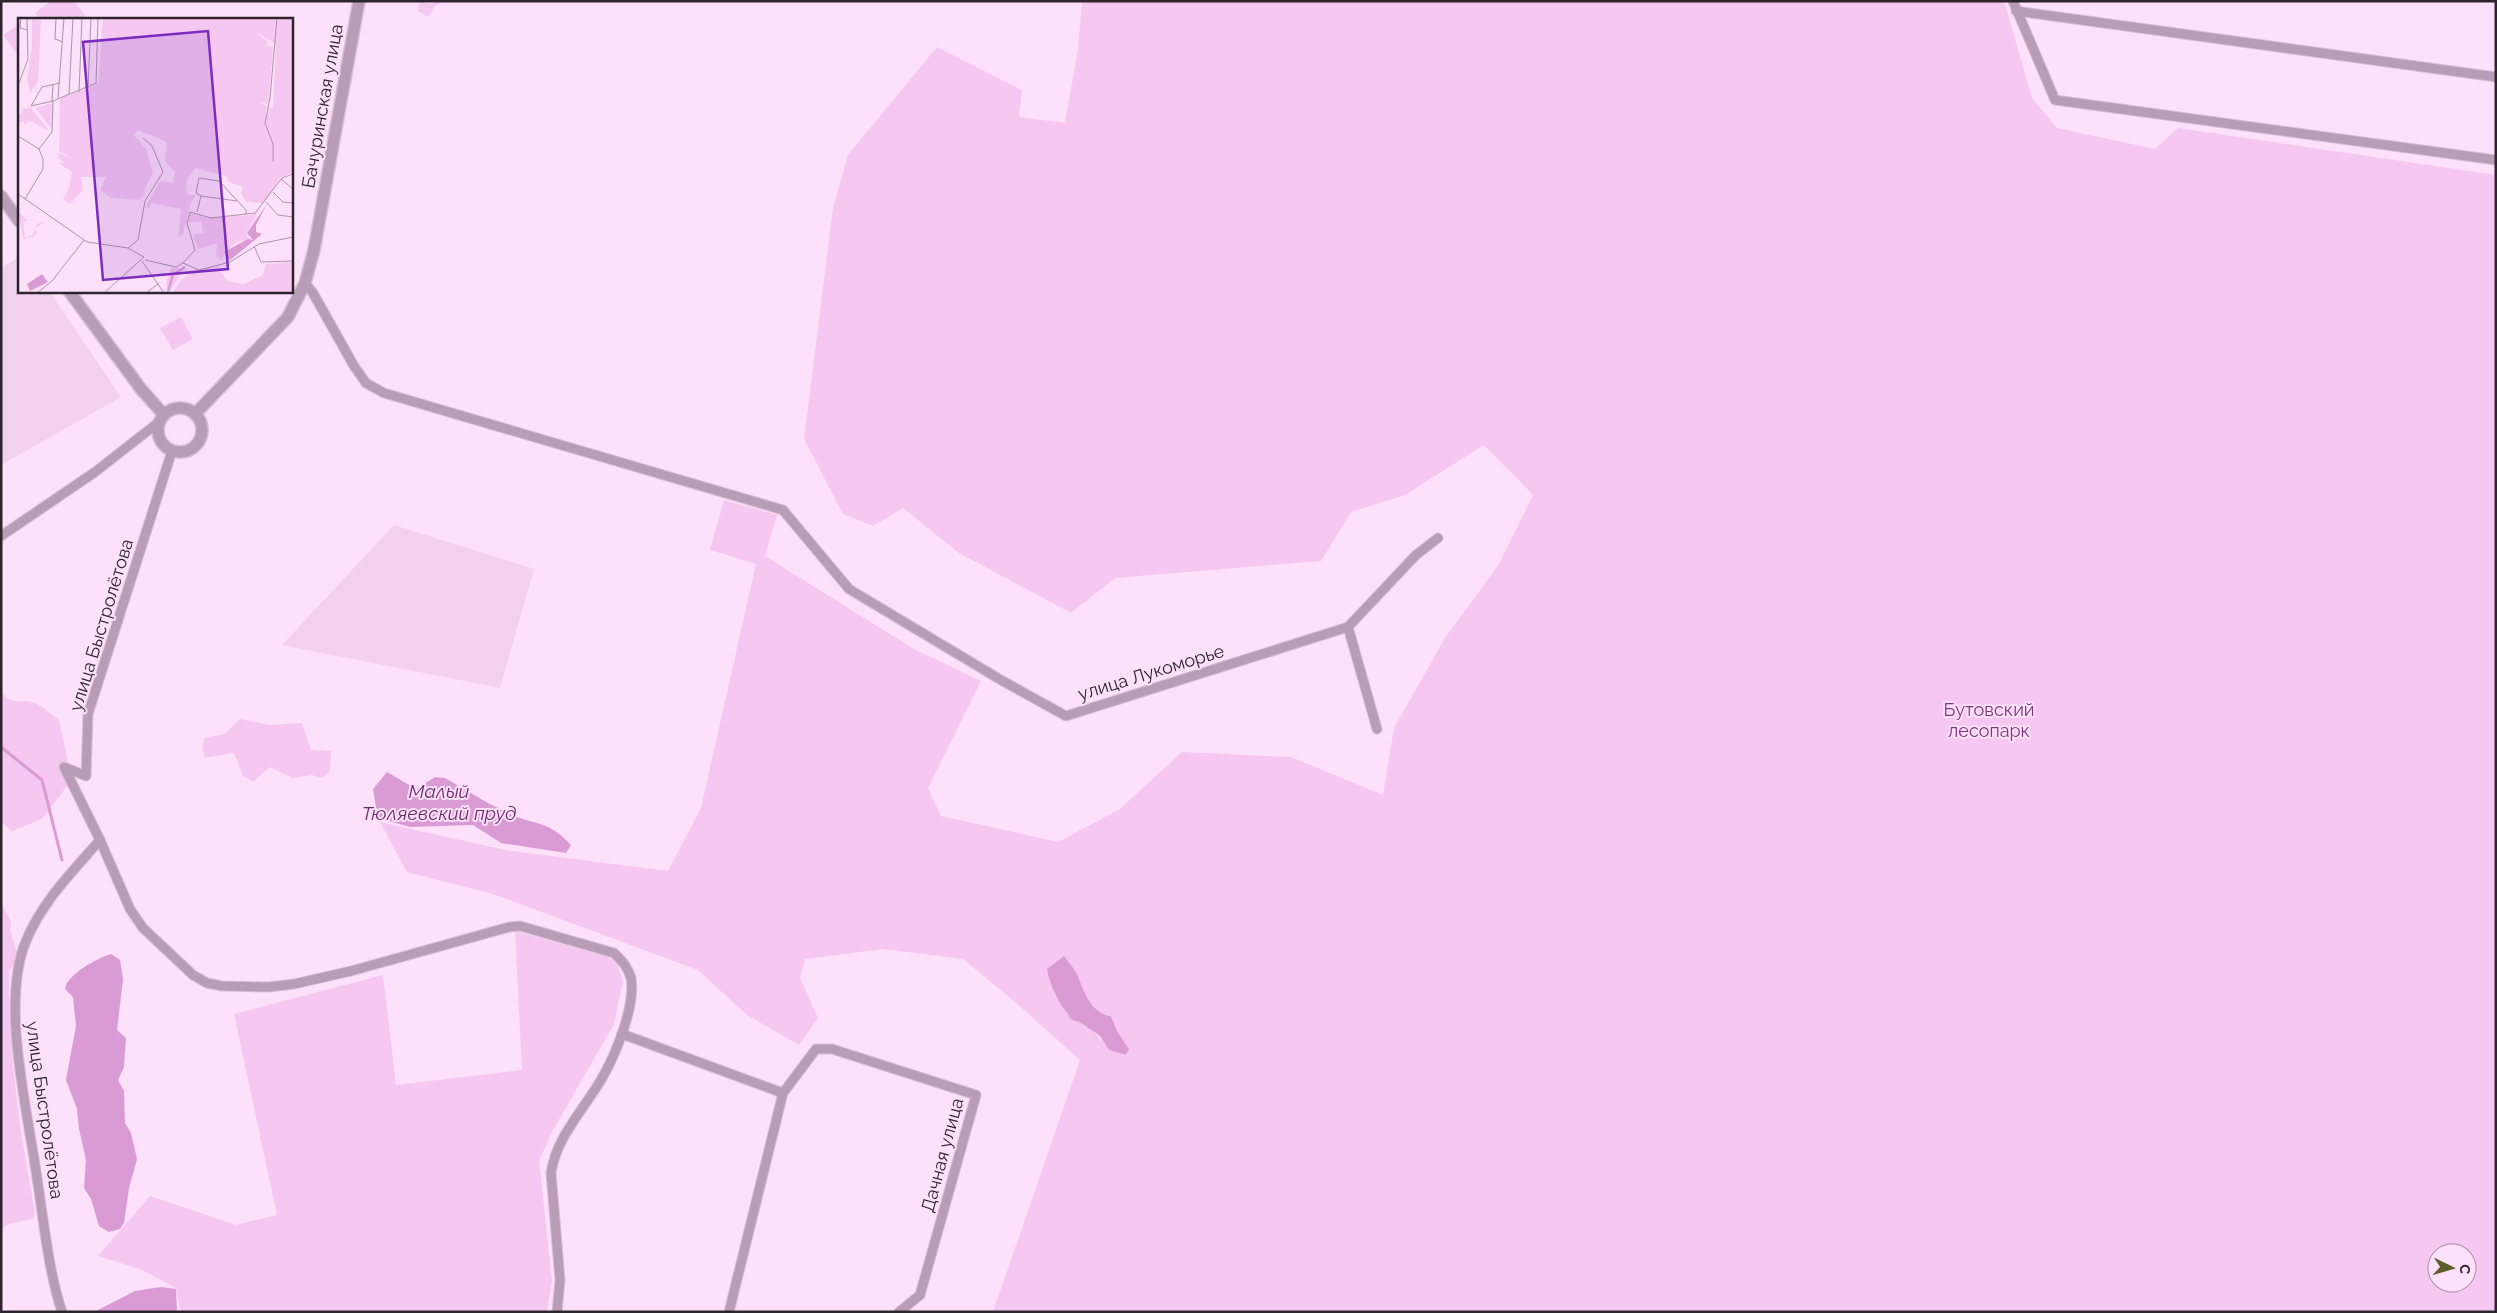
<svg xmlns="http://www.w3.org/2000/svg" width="2497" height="1313" font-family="Raleway,sans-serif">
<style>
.built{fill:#f2d1ef}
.green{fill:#f5c7f1;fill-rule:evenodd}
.water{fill:#da9bd5}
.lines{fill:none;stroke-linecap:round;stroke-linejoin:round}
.stream{stroke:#da9bd5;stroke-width:3}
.minor-casing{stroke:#d8bfd5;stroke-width:11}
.tertiary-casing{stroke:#d8bfd5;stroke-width:14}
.minor{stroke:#b99db6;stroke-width:9}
.tertiary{stroke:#b99db6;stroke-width:11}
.labels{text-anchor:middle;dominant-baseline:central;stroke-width:4;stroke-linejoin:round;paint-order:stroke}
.street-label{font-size:18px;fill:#2e242d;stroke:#fde1fa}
.park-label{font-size:18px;fill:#7e357b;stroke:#fde1fa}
.water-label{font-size:19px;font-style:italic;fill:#6f276d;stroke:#fde1fa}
.inset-river{fill:none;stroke:#da9bd5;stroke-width:2.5}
.inset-road{fill:none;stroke:#aa95a8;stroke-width:1}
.view{fill:#7b2cbf;fill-opacity:0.15;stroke:#7b2cbf;stroke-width:2.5}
.inset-edge{fill:none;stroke:#2e242d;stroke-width:2.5}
</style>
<rect width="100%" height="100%" fill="#fde1fa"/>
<!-- built -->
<g class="built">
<path d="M19,256V291H49L121,397L1,465V269Z"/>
<path d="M394,525L534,569L500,688L282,645Z"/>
</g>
<!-- green -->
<g class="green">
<path d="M51,1H75L87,19H39L35,13Z"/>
<path d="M420,1L429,4L442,1L434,7L429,17L418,11Z"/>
<path d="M1082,1H2004L2032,98L2057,128L2155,149L2178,128L2496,175V1312H993L1080,1060L1014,1001L963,959L883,949L805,959L800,978L818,1018L799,1045L747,1015L698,970L493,894L407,872L380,822L505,850L668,871L701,808L756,564L710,550L724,500L777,515L765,556L912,648L981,681L928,788L941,816L1058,842L1120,809L1182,752L1291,757L1383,795L1394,728L1445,638L1499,564L1533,495L1484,445L1405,495L1351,512L1321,561L1115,578L1071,613L959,553L903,508L873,526L843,514L804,439L833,208L848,155L937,47L1022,90L1019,117L1065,123L1078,49ZM1078,975C1080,991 1095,1014 1111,1016L1117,1031L1129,1049L1109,1050C1099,1035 1087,1024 1070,1019C1068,1009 1060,1004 1057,993ZM2437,1253H2467V1283H2437Z"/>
<path d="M19,24V57L3,35Z"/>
<path d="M181,317L193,339L173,350L160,328Z"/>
<path d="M1,692C14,708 23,697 37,704C45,708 52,715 59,720L69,767L67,786L42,819L12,831L1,822Z"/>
<path d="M240,719L270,725L302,723L311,750L331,751L330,771L322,778L312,775L293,778L270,767L253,782L243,776L234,753L205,758L202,747L205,738L224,734Z"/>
<path d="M1,903L11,921L10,931L17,952L15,962L9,972C8,1052 20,1133 35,1212L33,1219L8,1224L1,1229Z"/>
<path d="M515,931L608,957L617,963L623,981L614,1024L552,1132L539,1161L552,1281L547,1312H181L176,1288L140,1269L98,1256L150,1196L236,1225L277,1215L234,1014L383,975L396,1085L522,1070Z"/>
</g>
<!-- water -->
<g class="water">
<path d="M387,772L416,789L435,777L445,778C466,790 488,804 510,814C537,826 548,820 571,845L566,853L501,843L473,825L410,827L378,818L373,789Z"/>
<path d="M111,954L120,960L123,979L117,1030L126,1038L124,1067L118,1080L124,1091L125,1123L131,1133L137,1159L129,1188L124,1223L120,1229L109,1232L99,1226L91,1199L84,1188L86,1160L79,1129L77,1109L66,1080L76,1026L73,997L65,989C67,974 98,958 111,954Z"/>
<path d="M1064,956C1068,962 1075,969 1078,976C1083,991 1092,1014 1111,1016L1117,1031L1129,1049L1126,1055L1109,1050L1100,1036L1081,1023L1070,1019C1068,1011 1063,1009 1060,1003C1054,992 1049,981 1047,969Z"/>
<path d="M161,1287L176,1289L177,1312H94L135,1291Z"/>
</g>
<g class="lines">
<!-- stream -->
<path class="stream" d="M1,747L42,780L62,860"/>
<defs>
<g id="minor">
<path d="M2013,1L2055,100L2496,160"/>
<path d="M2016,11L2496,77"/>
<path d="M305,283L313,293L354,366L366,383L384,393L783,510L849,589L1001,680L1066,716L1348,627L1416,555L1438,538"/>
<path d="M1,536L95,472L159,422"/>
<path d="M1348,627L1377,729"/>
<path d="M100,840L130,909L143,928L193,975L207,983L222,986L269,987L294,984L351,971L509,927L520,926L614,953C622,961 628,967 631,978C636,1006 615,1056 601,1080C583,1110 556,1138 551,1173L560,1280L557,1312"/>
<path d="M622,1034L783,1093"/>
<path d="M62,1312C48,1269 44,1222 37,1178C28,1112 0,1003 26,941C42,902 72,872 100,840L64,767L86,776L88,714L172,451"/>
<path d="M729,1312L783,1093L816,1049H832L976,1095L920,1295L899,1312"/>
</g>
<g id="tertiary">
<path d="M1,196L19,221"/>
<path d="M69,291L141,389L164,415"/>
<circle cx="180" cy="430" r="22"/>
<path d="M195,414L288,317L305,283L314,250L359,1"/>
</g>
</defs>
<!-- minor casing -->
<use href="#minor" class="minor-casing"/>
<!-- tertiary casing -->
<use href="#tertiary" class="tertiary-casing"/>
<!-- minor -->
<use href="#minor" class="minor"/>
<!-- tertiary -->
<use href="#tertiary" class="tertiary"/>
</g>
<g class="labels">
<!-- street labels -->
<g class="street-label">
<text transform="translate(322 106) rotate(-80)">Бачуринская улица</text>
<text transform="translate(101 625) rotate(-73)">улица Быстролётова</text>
<text transform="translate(1151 672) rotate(-17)">улица Лукоморье</text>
<text transform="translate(45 1110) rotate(82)">улица Быстролётова</text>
<text transform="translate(942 1155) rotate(-75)">Дачная улица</text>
</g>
<!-- park labels -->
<g class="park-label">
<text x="1989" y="709">Бутовский<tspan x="1989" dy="21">лесопарк</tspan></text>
</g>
<!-- water labels -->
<g class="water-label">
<text x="439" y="791">Малый<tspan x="439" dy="22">Тюляевский пруд</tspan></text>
</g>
</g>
<!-- overview -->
<g transform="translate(18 18)">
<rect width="275" height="275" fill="#fde1fa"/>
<path d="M14,0H23L20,64L12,75L9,60L14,29ZM85,0H275V154L262,160L246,185L229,184L223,175L225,169L211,164L208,158L177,150L169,162L168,170L170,177H178L172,187L165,216L160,219L163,191L133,185L132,190L127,189L142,163L155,165L157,154L147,143L149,124L120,112L116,117L128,131L135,155L126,172L127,177L121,182L93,180L82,172L88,159H63L65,172L52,186L45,181L51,171L54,154L40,145L46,144L40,140L41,135L57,142L41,133L42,81L80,65ZM236,13L258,26L255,89L251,90L250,96L247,94L249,89L242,84L250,86L251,80L255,29L248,27L250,24ZM34,85L33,110L17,90ZM11,88L30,111L29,112L15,104L10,103L8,107L4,103L0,106V94L3,96L5,89L9,92ZM242,190L229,214L228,218L233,221L219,224L207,234L204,242L198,238L199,225L180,231L175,217L185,215L183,203L170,205L172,195L189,200L235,197ZM0,193L10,203H5L7,220L14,217L19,206L27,203L17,211L19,215L15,217L18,218L5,221ZM275,244V275H155L161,264L176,252L200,248L209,263L226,266L245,257L248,246ZM160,249L164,254L151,275L148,265L150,258L153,250Z" fill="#f5c7f1" fill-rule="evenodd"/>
<path d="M249,186L238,207V214L244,216L211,243L206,234L230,221L235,222L229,215ZM24,256L30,264L12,273L9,266Z" fill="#da9bd5"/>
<path class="inset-river" d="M150,273L155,257L167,249"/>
<path class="inset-road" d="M3,0L2,10L10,12M38,0L37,21L45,24M0,68L10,41L9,0M70,70L73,0M61,74L64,0M51,76L55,0M40,80L46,0M34,83L35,66M35,83L13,88L24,69L42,65M0,118L21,131L25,141V151L7,181M21,131L34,114L35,83L78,65L80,0M255,144V126L247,105L252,80L259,0M263,161L275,171M255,174L265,184L275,185M0,176L69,224L110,230L126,239L86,275M219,183L183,178L178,175L181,160L201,163L228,192V196M248,184L260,197L275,199M179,194L183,178M236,228L243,244L275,243M110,230L120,222L127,183L145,154L134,128L125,120M127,242L158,249L165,245L181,252L212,244L241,226L275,219M124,243L146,275M165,245L177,232L169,205L172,194L193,200L237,195L264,160L275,156M19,275L34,263L66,222M128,275L141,265"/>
<path class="view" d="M190,13L210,251L85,262L65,24Z"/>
<rect width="275" height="275" class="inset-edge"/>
</g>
<!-- border -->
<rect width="2497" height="1313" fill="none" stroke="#2e242d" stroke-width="5"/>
<!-- north arrow -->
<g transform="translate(2452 1268) rotate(95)"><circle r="24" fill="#fde1fa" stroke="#aa95a8"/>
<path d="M0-4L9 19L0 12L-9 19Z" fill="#5e5e2b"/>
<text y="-8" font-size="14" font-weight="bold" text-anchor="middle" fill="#2e242d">С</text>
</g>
</svg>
